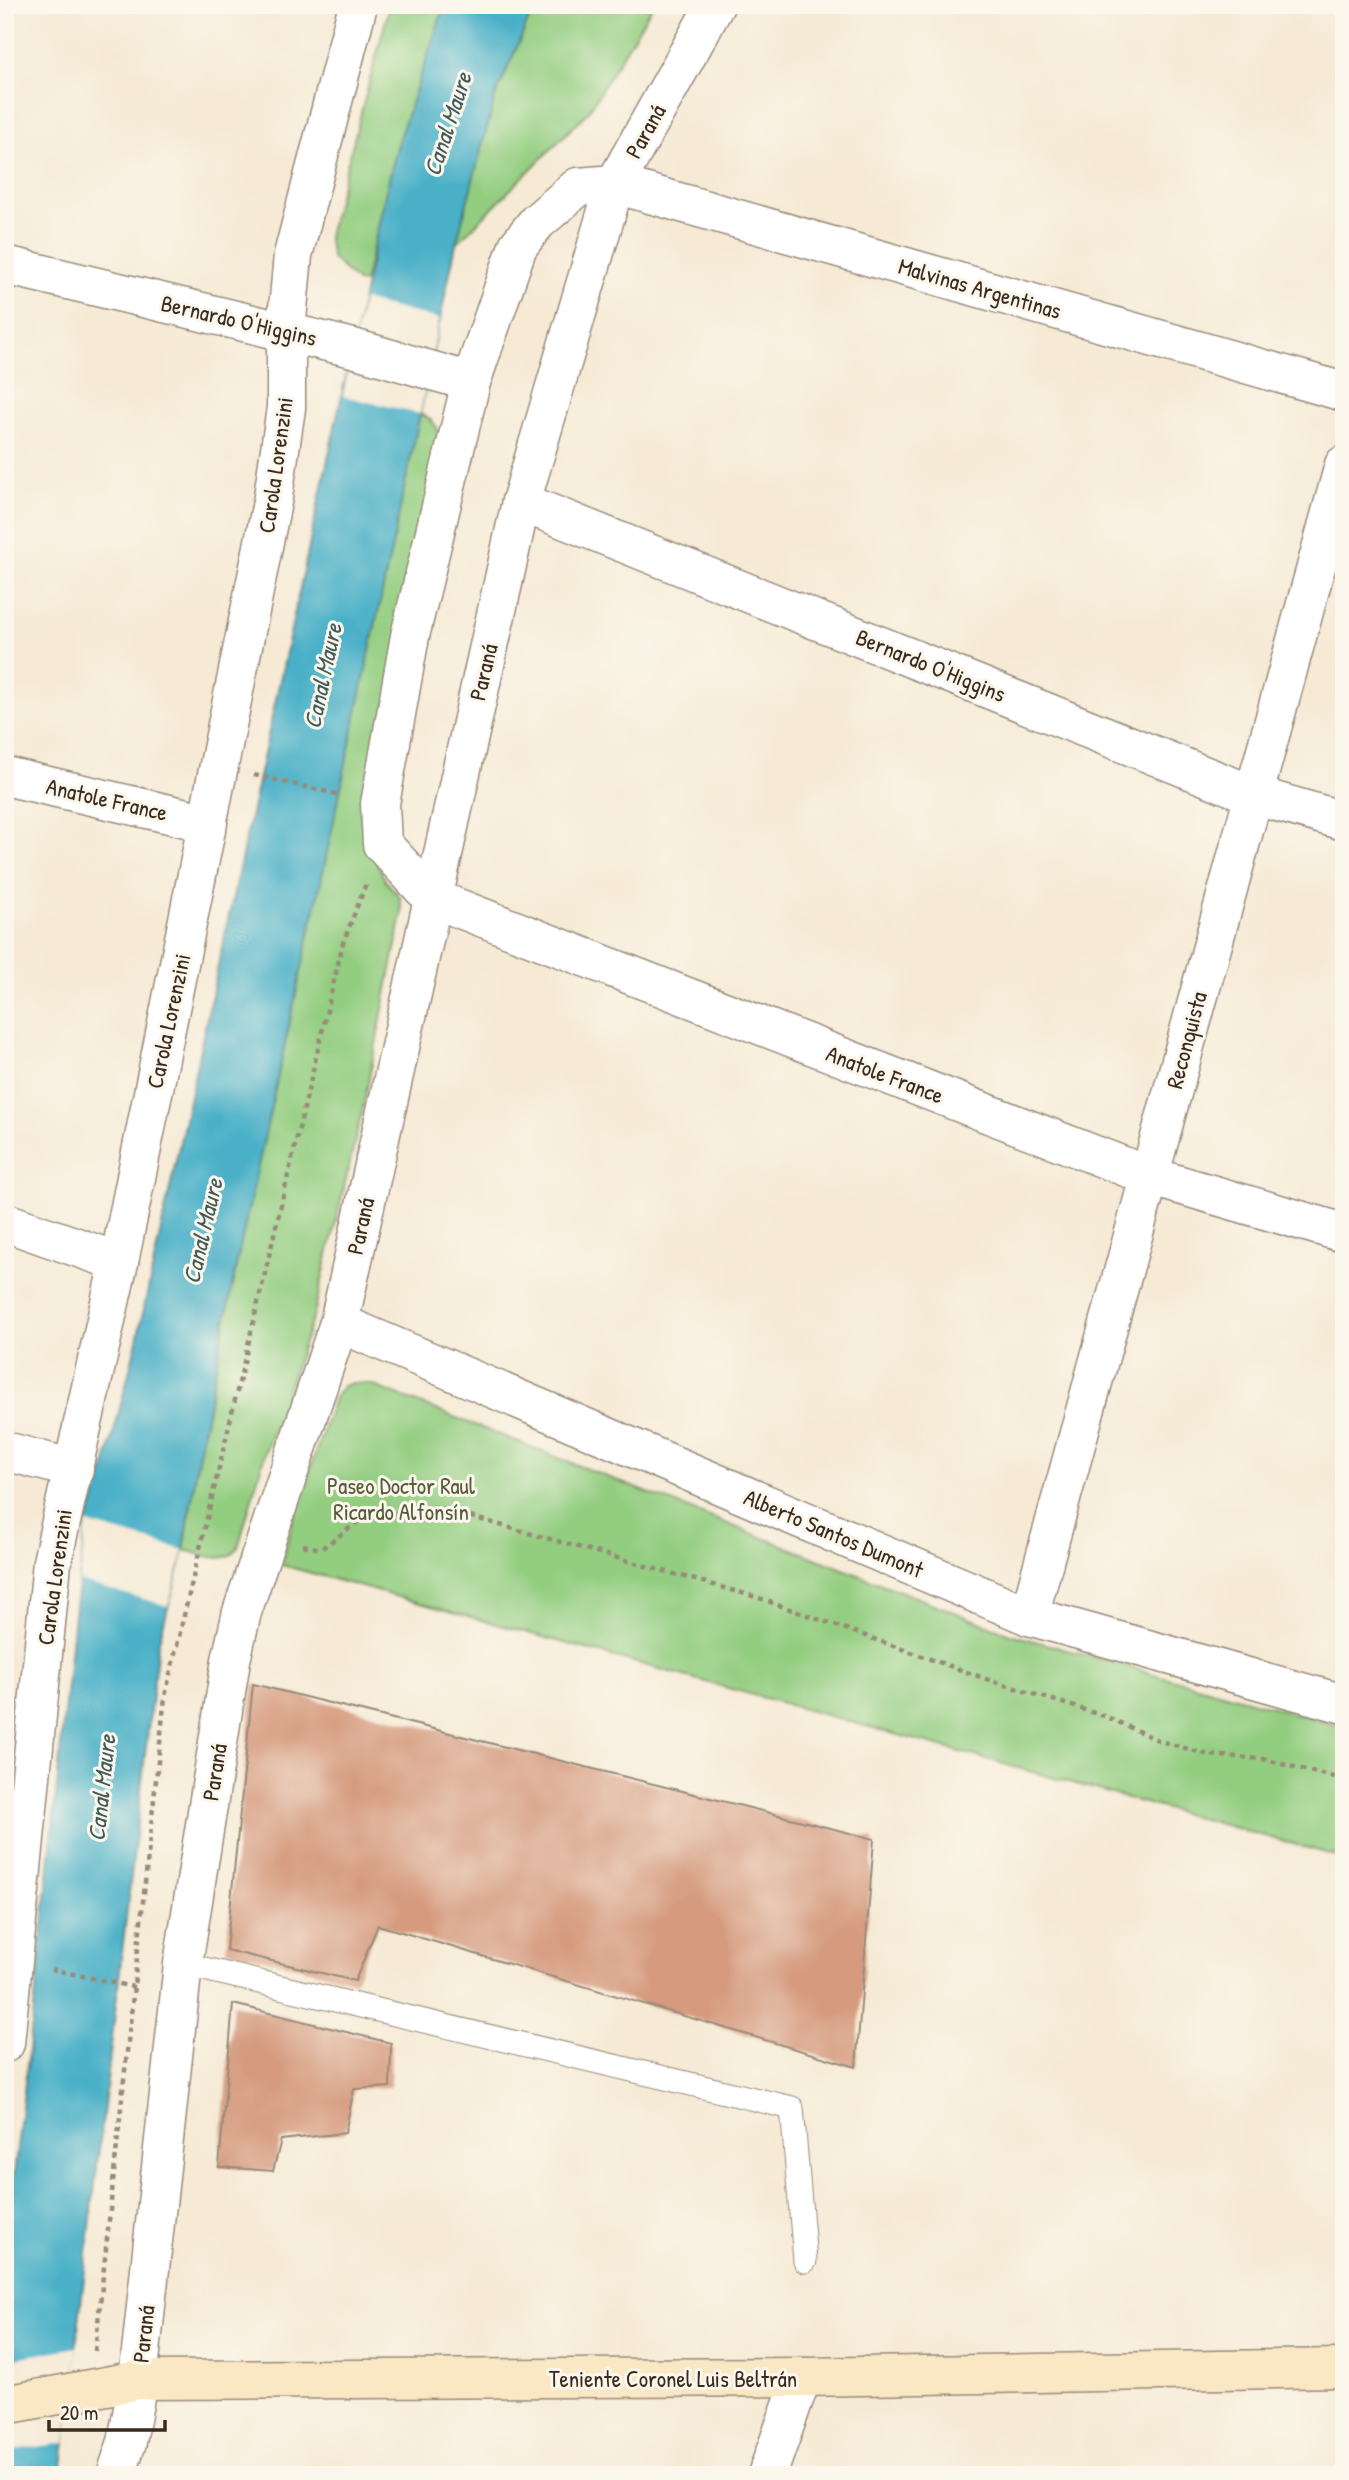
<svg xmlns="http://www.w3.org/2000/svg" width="1349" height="2480" font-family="'Patrick Hand',sans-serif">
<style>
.green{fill:#93cd80;stroke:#677c4f;stroke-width:2}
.water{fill:#48b0c7;stroke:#426d72;stroke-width:2}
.pier{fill:#f6ead5}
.building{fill:#d69b7f}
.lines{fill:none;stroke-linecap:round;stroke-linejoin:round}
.service-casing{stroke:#988a7a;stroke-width:25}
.minor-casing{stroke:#988a7a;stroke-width:41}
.tertiary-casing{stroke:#988a7a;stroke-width:41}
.secondary-casing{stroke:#988a7a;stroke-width:41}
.path{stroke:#988a7a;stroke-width:4.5;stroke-dasharray:5 5;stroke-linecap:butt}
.service{stroke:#fff;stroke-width:23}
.minor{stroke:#fff;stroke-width:38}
.tertiary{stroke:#fff;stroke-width:38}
.secondary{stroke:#fae7c3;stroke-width:38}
.labels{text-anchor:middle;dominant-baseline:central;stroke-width:6;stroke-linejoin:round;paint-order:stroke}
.street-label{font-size:23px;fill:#3b2a1e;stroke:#fbf7ec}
.park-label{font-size:23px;fill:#555b3b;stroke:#fbf7ec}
.water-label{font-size:24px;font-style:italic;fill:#405959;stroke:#fbf7ec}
</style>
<rect width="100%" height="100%" fill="#fbf7ec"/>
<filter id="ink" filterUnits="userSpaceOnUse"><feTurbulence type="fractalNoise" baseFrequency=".0143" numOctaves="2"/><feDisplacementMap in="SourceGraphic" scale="14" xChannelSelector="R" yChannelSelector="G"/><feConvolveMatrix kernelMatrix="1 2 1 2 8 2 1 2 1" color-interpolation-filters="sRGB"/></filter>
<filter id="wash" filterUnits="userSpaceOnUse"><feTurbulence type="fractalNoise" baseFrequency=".00686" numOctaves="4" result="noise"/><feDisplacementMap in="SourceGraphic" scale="28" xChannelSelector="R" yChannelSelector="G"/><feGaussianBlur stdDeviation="1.57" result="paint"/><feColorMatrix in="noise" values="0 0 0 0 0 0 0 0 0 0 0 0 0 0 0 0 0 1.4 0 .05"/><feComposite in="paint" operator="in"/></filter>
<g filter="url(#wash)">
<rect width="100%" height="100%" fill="#f6ead5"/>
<!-- green -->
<g class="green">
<path d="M390,5H445L400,136L364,283L357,282L332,258L328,236Z"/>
<path d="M535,5H653L588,112L456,244L495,97Z"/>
<path d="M420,414C431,418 436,424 440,435L370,847L385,880L400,897L402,915L364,1103L314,1314L265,1453L238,1547C227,1567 203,1554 184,1550L199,1453L237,1261Z"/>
<path d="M352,1383L369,1384L1010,1634L1344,1727V1858L282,1565L293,1520L334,1398L343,1386Z"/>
</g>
<!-- water -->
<path class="water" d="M445,5H535L495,97L456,244L320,886L237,1261L199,1451L184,1550L158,1644L61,2475H5V2249L39,1966L74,1614L87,1523L101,1483L136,1345L386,191L400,136Z"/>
<!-- pier -->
<g class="pier">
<path d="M363,300L439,319L420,414L343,396Z"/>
<path d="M87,1523L184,1550L168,1606L79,1581Z"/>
<path d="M77,2347L65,2443L5,2451V2360Z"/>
</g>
<g id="blocks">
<!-- building -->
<g class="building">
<path d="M253,1684L874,1839L856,2067L378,1925L355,1981L226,1950Z"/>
<path d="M233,2004L391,2043L390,2087L354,2089L345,2133L281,2140L273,2171L219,2167Z"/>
</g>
</g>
</g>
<g filter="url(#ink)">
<use href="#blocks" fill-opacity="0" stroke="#988a7a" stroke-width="2"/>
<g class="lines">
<defs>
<path id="service" d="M183,1964L792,2108L805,2261"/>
<g id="minor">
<path d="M615,184L1344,392"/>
<path d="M521,502L1253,795L1344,821"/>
<path d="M5,776L208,823"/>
<path d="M432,898L1149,1176L1344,1233"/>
<path d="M5,1222L119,1262"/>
<path d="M5,1451L74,1469"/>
<path d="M1029,1616L1344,465"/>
<path d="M767,2475L802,2377"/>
</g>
<g id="tertiary">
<path d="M5,265L353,348L471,382"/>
<path d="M432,898L382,844L380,804L410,636L471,382L518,246L537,222L578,187L615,184"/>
<path d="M339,1323L1029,1616L1344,1704"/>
<path d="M5,2043L52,1562L119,1262L273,497L286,408V331L293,255L358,5"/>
<path d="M116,2475L127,2442L138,2380L183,1964L231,1660L242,1612L339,1323L521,502L615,184L715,5"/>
</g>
<path id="secondary" d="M5,2405L138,2380L802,2377L1344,2368"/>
</defs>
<!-- service casing -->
<use href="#service" class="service-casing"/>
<!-- minor casing -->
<use href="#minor" class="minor-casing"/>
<!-- tertiary casing -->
<use href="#tertiary" class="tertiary-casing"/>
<!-- secondary casing -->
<use href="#secondary" class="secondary-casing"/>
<!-- path -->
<g class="path">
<path d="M254,775L341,795"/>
<path d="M5,1498L13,1501"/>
<path d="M303,1545L321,1549L363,1518L436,1507L756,1597L989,1680L1107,1717L1160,1741L1209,1755L1263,1759L1344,1780"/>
<path d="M51,1969L138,1988"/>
<path d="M95,2351L165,1696L343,943L366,884"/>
</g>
<!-- service -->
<use href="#service" class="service"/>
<!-- minor -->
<use href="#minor" class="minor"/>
<!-- tertiary -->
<use href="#tertiary" class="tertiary"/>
<!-- secondary -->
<use href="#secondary" class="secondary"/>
</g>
</g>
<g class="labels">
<!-- street labels -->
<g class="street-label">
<text transform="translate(645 131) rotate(-61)">Paraná</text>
<text transform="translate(980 288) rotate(16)">Malvinas Argentinas</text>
<text transform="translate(239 320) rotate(13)">Bernardo O'Higgins</text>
<text transform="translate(275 465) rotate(-82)">Carola Lorenzini</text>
<text transform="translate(931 665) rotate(22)">Bernardo O'Higgins</text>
<text transform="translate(483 672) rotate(-77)">Paraná</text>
<text transform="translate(107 799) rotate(13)">Anatole France</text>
<text transform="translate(168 1021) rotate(-78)">Carola Lorenzini</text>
<text transform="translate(1186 1040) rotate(-75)">Reconquista</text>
<text transform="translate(885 1074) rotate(21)">Anatole France</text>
<text transform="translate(360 1226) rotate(-78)">Paraná</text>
<text transform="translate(834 1533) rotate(23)">Alberto Santos Dumont</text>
<text transform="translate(54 1577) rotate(-82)">Carola Lorenzini</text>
<text transform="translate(214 1772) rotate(-81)">Paraná</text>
<text transform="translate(143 2334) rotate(-84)">Paraná</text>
<text x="673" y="2378">Teniente Coronel Luis Beltrán</text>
</g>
<!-- park labels -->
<g class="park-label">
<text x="401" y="1485">Paseo Doctor Raul<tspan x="401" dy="26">Ricardo Alfonsín</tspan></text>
</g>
<!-- water labels -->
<g class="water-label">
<text transform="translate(447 124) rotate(-72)">Canal Maure</text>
<text transform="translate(322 676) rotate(-78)">Canal Maure</text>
<text transform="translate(202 1231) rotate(-77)">Canal Maure</text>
<text transform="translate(101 1788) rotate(-84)">Canal Maure</text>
</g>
</g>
<!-- margin -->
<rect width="1349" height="2480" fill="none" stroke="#fbf7ec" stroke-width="28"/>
<!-- scale -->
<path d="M49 2420v10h116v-10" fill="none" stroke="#3b2a1e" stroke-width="3.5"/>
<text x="60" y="2420" font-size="21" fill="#3b2a1e" stroke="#fbf7ec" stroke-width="5" paint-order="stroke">20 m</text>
</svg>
